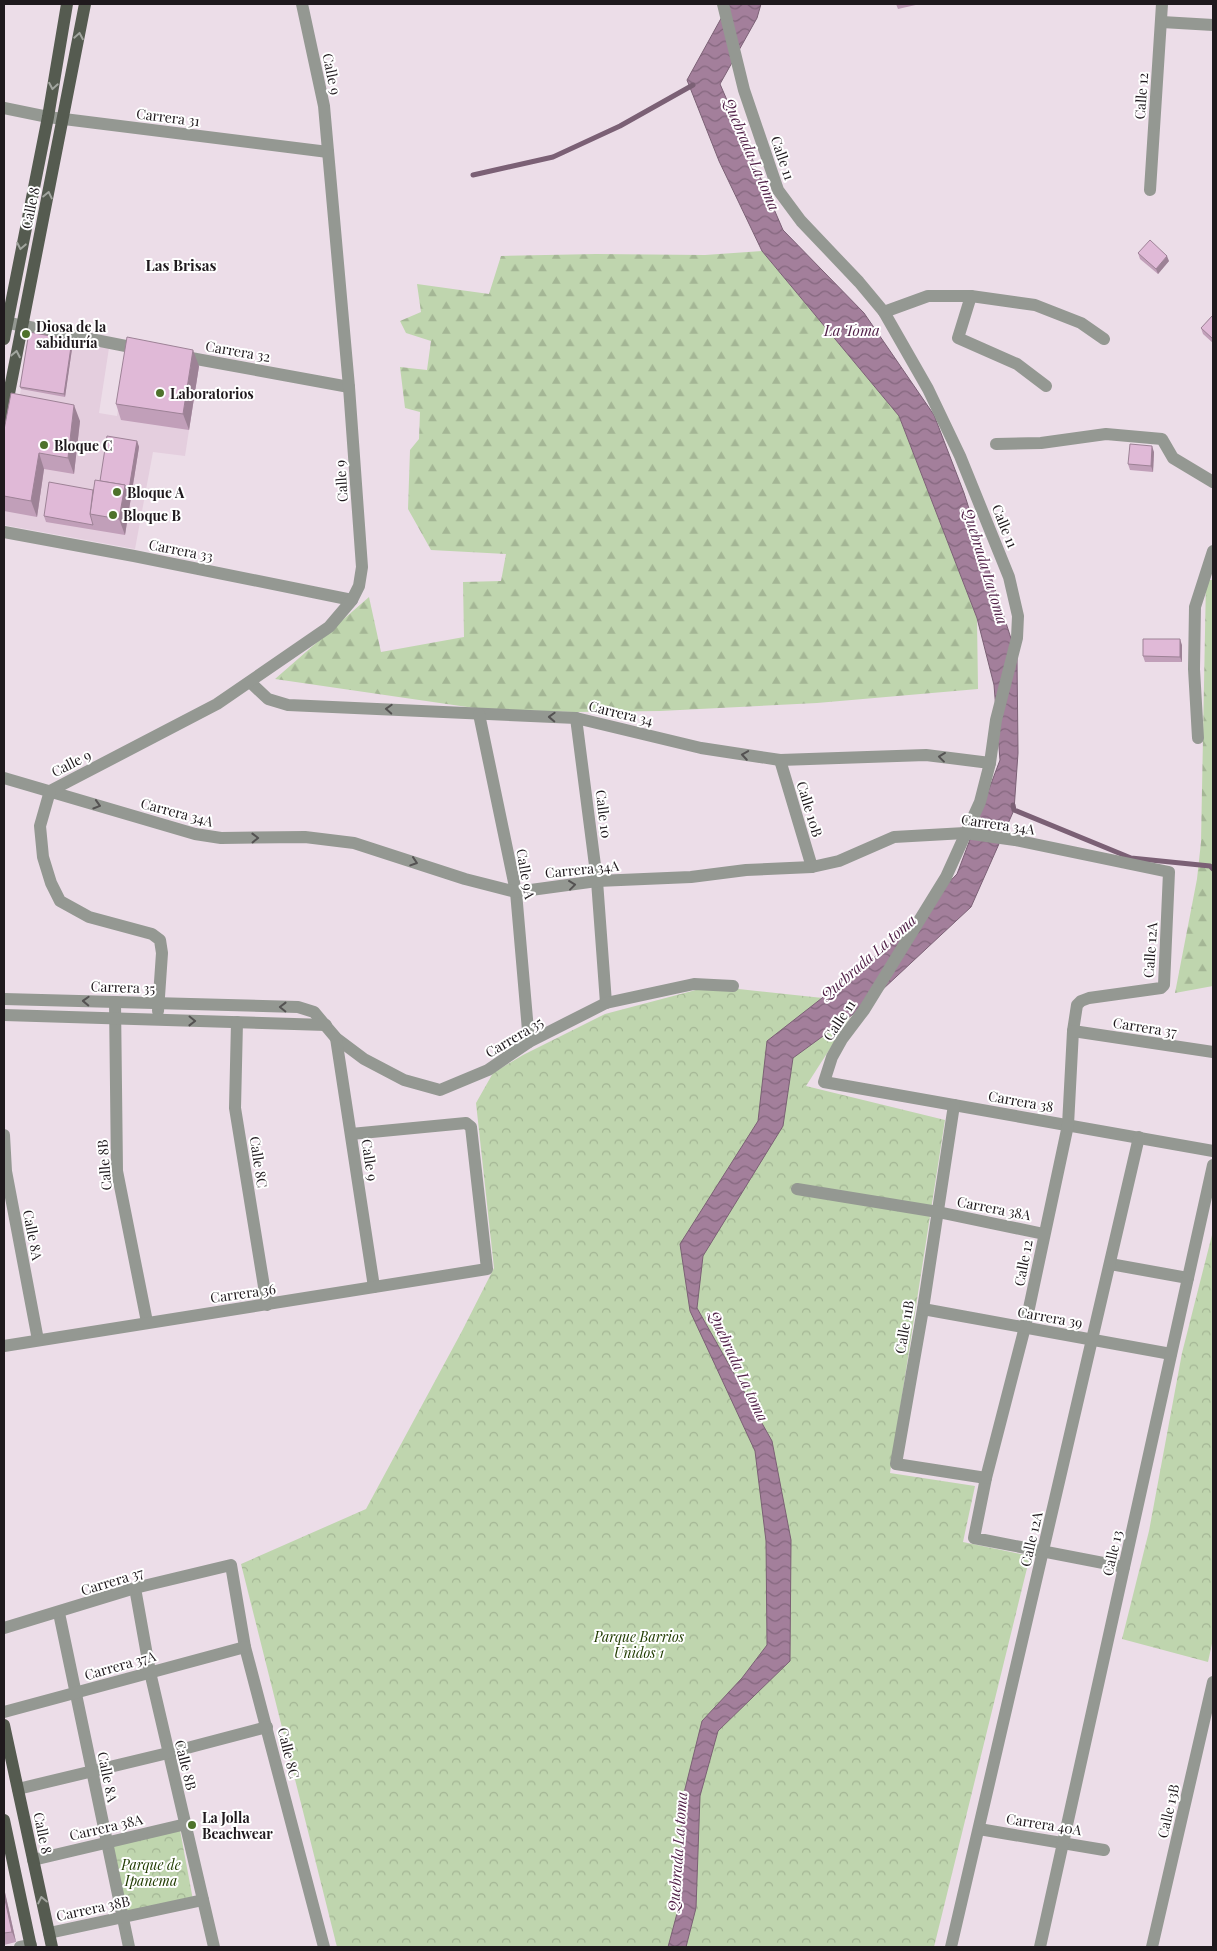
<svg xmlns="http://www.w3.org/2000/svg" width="1217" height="1951" font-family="'Playfair Display',serif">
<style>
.built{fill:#e4cede}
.forest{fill:url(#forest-firs)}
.park{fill:url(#park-crowns)}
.water{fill:url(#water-waves);stroke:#7b6075}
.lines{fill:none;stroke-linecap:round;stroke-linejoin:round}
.stream{stroke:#7b6075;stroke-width:5}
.minor{stroke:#949892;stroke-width:12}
.major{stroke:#555b50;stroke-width:12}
.wall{fill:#c19fb9}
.shaded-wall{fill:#9d8296}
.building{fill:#e0b9d7;stroke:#9d8296}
.oneway{stroke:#a2a59f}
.oneway2{stroke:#545252}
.poi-dot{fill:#4e722b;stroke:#fff;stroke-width:2}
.labels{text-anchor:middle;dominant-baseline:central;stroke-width:4;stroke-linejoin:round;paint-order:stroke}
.street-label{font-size:14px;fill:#1f191d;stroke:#fff}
.poi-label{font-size:14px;font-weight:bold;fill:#1f191d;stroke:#fff;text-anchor:start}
.park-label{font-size:14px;font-style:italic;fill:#203b00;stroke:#fff}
.water-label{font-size:15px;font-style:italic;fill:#522249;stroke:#fff}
.neighbourhood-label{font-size:15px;font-weight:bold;fill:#1f191d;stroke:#fff}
</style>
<defs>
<pattern id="forest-firs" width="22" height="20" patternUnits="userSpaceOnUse" patternTransform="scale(1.25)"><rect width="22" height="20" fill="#bfd5ae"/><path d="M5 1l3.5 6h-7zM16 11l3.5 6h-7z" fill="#a4b695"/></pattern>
<pattern id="park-crowns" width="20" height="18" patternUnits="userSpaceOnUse" patternTransform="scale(1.25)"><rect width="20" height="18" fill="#bfd5ae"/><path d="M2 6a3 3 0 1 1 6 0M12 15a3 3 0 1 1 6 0" fill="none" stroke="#a4b695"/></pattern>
<pattern id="water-waves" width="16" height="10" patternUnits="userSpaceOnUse" patternTransform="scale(1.25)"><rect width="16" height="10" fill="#a37f9b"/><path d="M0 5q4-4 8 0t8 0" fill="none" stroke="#84677e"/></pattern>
</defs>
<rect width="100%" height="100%" fill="#ecdde8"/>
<!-- built -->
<path class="built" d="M73,342L109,348L99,413L117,416L127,352L199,366L185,456L153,452L135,549L4,525V478L21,389Z"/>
<!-- forest -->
<g class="forest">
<path d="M762,251L899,416L977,618L978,689L817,703L660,711L574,712L481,709L275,679L369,597L381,652L464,637L463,582L501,581L506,554L431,550L408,509L410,450L419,439L420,412L405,408L400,367L427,370L431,341L406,333L400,321L421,312L417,284L489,294L501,256L596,254L705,255Z"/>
<path d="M1206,580H1213V986L1175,993L1197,879L1201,842Z"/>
</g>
<!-- park -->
<g class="park">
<path d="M711,986L860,1002L806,1086L945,1120L890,1473L975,1486L963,1542L1030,1556L934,1947H337L241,1564L366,1509L462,1331L494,1268L476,1103L493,1073L523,1055L605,1014Z"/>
<path d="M1213,1231V1639L1208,1662L1122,1639L1149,1531L1182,1353Z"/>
<path d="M180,1830L193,1900L123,1913L111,1845Z"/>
</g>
<!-- water -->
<path class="water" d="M729,4H761L757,18L720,84L783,230L864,313L934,415L964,493L1017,657L1018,753L1014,810L971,907L867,1004L793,1058L783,1126L703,1256L697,1308L772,1441L791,1540L790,1661L718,1731L700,1796L696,1908L686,1947H668L679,1906L683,1797L702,1721L742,1678L767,1645L766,1541L755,1451L690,1311L680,1244L758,1121L767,1041L886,948L957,874L1000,760L994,685L977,618L899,416L762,251L719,161L687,80Z"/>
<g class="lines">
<!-- stream -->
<g class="stream">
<path d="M473,175L553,157L620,126L693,85"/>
<path d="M1013,805L1014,810L1131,858L1210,866L1213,869"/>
</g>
<!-- minor -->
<g class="minor">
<path d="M723,4L744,90L778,190L801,221L859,282L884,312L928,389L960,456L1009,577L1018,616L1017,638L996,720L990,763L980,802L946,877L864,1010L842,1039L832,1057L824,1082L1213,1151"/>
<path d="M1162,22L1213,25"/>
<path d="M4,108L48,117L328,152"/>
<path d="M1150,190L1162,4"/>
<path d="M971,296L958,338L1017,364L1046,386"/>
<path d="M884,312L928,296H971L1035,305L1081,323L1104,339"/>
<path d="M4,322L141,349"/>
<path d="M180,356L349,387"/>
<path d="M996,444L1041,443L1106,434L1162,439L1173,458L1213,482"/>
<path d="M4,532L134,556L352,600"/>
<path d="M250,682L268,699L288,705L576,718L701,748L780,760L926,755L990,763"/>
<path d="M479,714L516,892L529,1042"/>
<path d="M576,718L597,881L606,1003"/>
<path d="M1198,738L1194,669L1195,607L1213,551"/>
<path d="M780,760L812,867"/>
<path d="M4,778L195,834L221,838L305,837L354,843L465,879L516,892L597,881L691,877L746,870L812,867L839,861L894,837L965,833L1015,840L1169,872L1164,985L1161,988L1089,998L1081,1001L1077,1005L1073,1031L1068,1125L1025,1327L986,1478L974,1538L1124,1567"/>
<path d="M50,791L217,704L329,627L352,600L359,586L362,567L349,387L324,106L302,4"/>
<path d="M50,791L40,826L43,857L51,883L60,901L89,917L152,934L160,940L162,953L158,1011"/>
<path d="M4,999L298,1007L314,1012L336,1038L364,1059L404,1080L440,1090L488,1070L529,1042L606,1003L694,984L733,986"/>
<path d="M115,1002L117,1171L147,1322"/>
<path d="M4,1015L326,1025"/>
<path d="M237,1022L235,1108L267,1305"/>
<path d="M1073,1031L1213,1052"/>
<path d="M336,1038L374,1287"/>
<path d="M954,1105L923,1309L896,1464L986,1478"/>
<path d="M4,1135L6,1171L38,1340"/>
<path d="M797,1189L938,1212L1044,1234"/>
<path d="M1110,1264L1188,1278"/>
<path d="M923,1309L1171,1354"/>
<path d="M4,1346L487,1269L471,1127L466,1123L351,1134"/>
<path d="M135,1588L150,1672L214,1947"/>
<path d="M59,1613L129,1947"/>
<path d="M4,1628L135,1588L231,1565L245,1647L324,1947"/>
<path d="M4,1712L245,1647"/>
<path d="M18,1789L168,1753L267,1727"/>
<path d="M979,1829L1104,1850"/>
<path d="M33,1860L186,1824"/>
<path d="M49,1933L203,1900"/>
<path d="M20,1947L31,1945"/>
<path d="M951,1947L1139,1137"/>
<path d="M1040,1947L1213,1165"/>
<path d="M1152,1947L1213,1682"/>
</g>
<!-- major -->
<g class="major">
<path d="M4,339L48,117L67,4"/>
<path d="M4,419L85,4"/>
<path d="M4,1725L52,1947"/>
<path d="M4,1820L31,1947"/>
</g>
</g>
<!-- wall -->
<g class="wall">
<path d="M896,4H920L898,9Z"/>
<path d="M1138,253L1169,261L1158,274L1140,259Z"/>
<path d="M1213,315V343L1203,334L1201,328Z"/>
<path d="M73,342L65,397L21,389L20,387Z"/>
<path d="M199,366L189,430L121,420L116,404Z"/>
<path d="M80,421L74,474L44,469L37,517L4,511V430Z"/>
<path d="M137,441L139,447L125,535L46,522L44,516L93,490L100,481Z"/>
<path d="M1154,452L1153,472L1130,470L1128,464Z"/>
<path d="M1182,645V662H1145L1143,656Z"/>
<path d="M4,1888L16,1942L4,1945Z"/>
</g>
<!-- shaded-wall -->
<g class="shaded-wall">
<path d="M1167,256L1169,261L1158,274L1156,269Z"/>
<path d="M72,340L73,342L65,397L64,394Z"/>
<path d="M193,350L199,366L189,430L183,414Z"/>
<path d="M74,405L80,421L74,474L68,458Z"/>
<path d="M137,441L139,447L125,535L119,519L125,485Z"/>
<path d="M1152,446L1154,452L1153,472L1151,466Z"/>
<path d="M39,453L44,469L37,517L31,501Z"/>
<path d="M1180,639L1182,645V662L1180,657Z"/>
<path d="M4,1888L16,1942L12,1932L4,1895Z"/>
</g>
<!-- building -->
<g class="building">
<path d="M1150,240L1167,256L1156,269L1138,253Z"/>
<path d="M1213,315V339L1201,328Z"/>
<path d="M29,332L72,340L64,394L20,387Z"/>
<path d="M127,337L193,350L183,414L116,404Z"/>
<path d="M11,393L74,405L68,458L39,453L31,501L4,496V430Z"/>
<path d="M107,436L137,441L128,495L125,485L100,481Z"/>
<path d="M1130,444L1152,446L1151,466L1128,464Z"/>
<path d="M95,480L125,485L119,519L90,514Z"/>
<path d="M49,482L93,490L90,514L93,525L44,516Z"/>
<path d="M1143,639H1180V657L1143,656Z"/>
<path d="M4,1895L12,1932L4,1933Z"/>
</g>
<!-- one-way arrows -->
<defs><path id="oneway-chevron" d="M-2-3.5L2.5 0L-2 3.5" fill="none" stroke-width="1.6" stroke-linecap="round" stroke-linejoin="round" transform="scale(1.25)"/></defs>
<g class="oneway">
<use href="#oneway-chevron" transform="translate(79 36) rotate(-80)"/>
<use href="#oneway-chevron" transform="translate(53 86) rotate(100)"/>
<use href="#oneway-chevron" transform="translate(48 195) rotate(-78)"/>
<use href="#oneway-chevron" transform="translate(21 246) rotate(101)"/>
<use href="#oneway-chevron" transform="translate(16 354) rotate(-79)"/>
<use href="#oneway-chevron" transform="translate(42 1900) rotate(-102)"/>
</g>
<g class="oneway2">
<use href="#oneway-chevron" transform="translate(389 709) rotate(-177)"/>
<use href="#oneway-chevron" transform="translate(552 717) rotate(-178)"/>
<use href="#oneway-chevron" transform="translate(745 755) rotate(-171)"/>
<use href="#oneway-chevron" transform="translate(942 757) rotate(-173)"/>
<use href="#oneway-chevron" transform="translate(97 805) rotate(17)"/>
<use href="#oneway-chevron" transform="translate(255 838) rotate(-1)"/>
<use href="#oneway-chevron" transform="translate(414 862) rotate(18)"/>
<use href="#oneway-chevron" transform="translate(572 885) rotate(-7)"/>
<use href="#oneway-chevron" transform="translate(86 1001) rotate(-178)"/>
<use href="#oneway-chevron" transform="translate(283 1007) rotate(-179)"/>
<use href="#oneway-chevron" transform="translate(192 1021) rotate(1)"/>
</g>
<!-- markers -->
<g class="poi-dot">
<circle cx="26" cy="334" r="5"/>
<circle cx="160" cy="393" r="5"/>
<circle cx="44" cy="445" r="5"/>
<circle cx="117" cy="492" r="5"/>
<circle cx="113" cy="515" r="5"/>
<circle cx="192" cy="1825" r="5"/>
</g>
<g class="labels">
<!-- street labels -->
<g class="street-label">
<text transform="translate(332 74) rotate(78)">Calle 9</text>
<text transform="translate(1141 96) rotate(-86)">Calle 12</text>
<text transform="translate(168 117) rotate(7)">Carrera 31</text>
<text transform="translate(783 158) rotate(71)">Calle 11</text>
<text transform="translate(30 208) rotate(-78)">Calle 8</text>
<text transform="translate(238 351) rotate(10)">Carrera 32</text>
<text transform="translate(341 481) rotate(-94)">Calle 9</text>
<text transform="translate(1005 526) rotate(68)">Calle 11</text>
<text transform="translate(181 550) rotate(11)">Carrera 33</text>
<text transform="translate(621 713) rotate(14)">Carrera 34</text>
<text transform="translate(71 763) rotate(-27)">Calle 9</text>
<text transform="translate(810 809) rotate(73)">Calle 10B</text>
<text transform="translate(177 812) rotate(15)">Carrera 34A</text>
<text transform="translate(604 814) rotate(83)">Calle 10</text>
<text transform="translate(998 824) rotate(8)">Carrera 34A</text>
<text transform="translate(582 869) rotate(-6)">Carrera 34A</text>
<text transform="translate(526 874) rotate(80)">Calle 9A</text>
<text transform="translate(1150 950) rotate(-86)">Calle 12A</text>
<text transform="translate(123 987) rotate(2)">Carrera 35</text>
<text transform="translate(839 1020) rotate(-56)">Calle 11</text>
<text transform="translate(1145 1027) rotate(9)">Carrera 37</text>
<text transform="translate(514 1037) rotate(-31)">Carrera 35</text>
<text transform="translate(1021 1101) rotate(10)">Carrera 38</text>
<text transform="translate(370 1160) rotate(81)">Calle 9</text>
<text transform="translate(259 1162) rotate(81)">Calle 8C</text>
<text transform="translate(104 1165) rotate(-95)">Calle 8B</text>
<text transform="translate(994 1208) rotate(11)">Carrera 38A</text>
<text transform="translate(33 1235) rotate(79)">Calle 8A</text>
<text transform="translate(1023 1263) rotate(-79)">Calle 12</text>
<text transform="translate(243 1293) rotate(-8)">Carrera 36</text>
<text transform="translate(1050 1317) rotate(10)">Carrera 39</text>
<text transform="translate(904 1327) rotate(-80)">Calle 11B</text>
<text transform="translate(1031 1539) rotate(-77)">Calle 12A</text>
<text transform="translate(1112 1553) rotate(-77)">Calle 13</text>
<text transform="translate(112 1581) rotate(-17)">Carrera 37</text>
<text transform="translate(120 1665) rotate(-16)">Carrera 37A</text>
<text transform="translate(289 1753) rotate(76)">Calle 8C</text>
<text transform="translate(186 1765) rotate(76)">Calle 8B</text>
<text transform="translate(108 1777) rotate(78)">Calle 8A</text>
<text transform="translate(1168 1811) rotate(-77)">Calle 13B</text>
<text transform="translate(1044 1824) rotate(9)">Carrera 40A</text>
<text transform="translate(106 1827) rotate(-13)">Carrera 38A</text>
<text transform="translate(43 1833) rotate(78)">Calle 8</text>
<text transform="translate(93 1908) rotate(-12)">Carrera 38B</text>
</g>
<!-- poi labels -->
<g class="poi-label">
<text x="36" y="326">Diosa de la<tspan x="36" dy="16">sabiduría</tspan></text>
<text x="170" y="393">Laboratorios</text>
<text x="54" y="445">Bloque C</text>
<text x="127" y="492">Bloque A</text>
<text x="123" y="515">Bloque B</text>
<text x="202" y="1817">La Jolla<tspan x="202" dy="16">Beachwear</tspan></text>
</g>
<!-- park labels -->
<g class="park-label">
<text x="639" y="1636">Parque Barrios<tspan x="639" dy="16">Unidos 1</tspan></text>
<text x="151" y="1864">Parque de<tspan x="151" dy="16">Ipanema</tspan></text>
</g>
<!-- water labels -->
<g class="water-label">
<text transform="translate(752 154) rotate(67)">Quebrada La toma</text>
<text x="852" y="330">La Toma</text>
<text transform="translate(986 566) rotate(73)">Quebrada La toma</text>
<text transform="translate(868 957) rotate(-41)">Quebrada La toma</text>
<text transform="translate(739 1366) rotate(65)">Quebrada La toma</text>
<text transform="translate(677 1852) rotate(-86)">Quebrada La toma</text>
</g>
<!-- neighbourhood labels -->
<g class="neighbourhood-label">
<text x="181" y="265">Las Brisas</text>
</g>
</g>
<!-- border -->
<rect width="1217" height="1951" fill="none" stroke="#1f191d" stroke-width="10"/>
</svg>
